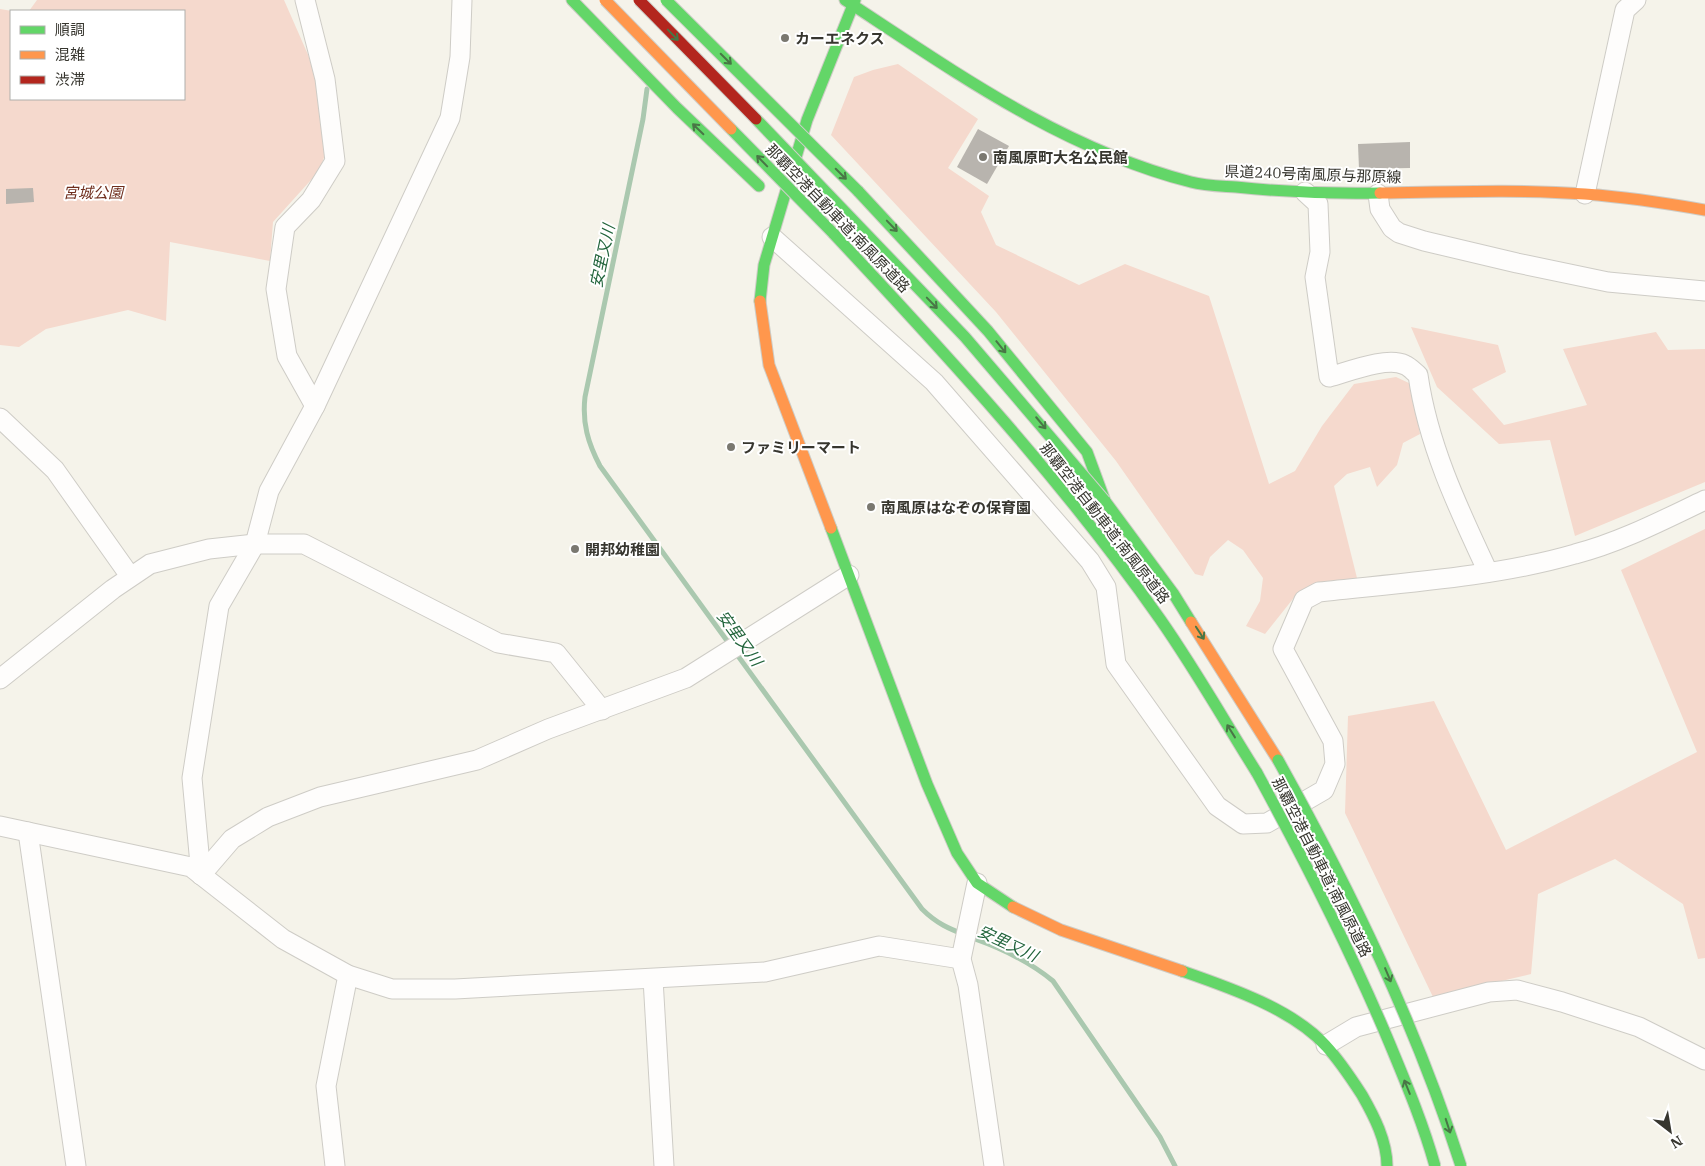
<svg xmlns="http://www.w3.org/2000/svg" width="1705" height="1166" font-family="'IBM Plex Serif','Noto Sans JP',serif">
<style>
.green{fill:#f5d9cd}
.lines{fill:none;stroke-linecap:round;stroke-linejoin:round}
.stream{stroke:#aac8af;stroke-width:5}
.building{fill:#b8b4ae}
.street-casing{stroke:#ceccc6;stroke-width:21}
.fast-casing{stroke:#ceccc6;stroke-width:13}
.slow-casing{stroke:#ceccc6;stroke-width:13}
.street{stroke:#fefdfc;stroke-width:19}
.fast{stroke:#63d668;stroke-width:11}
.slow{stroke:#ff974d;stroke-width:11}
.fast-bridge-casing{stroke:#cfcfca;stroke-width:13;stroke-linecap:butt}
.slow-bridge-casing{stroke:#cfcfca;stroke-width:13;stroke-linecap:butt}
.jam-bridge-casing{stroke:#cfcfca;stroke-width:13;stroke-linecap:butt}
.fast-bridge{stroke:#63d668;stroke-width:11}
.slow-bridge{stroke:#ff974d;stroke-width:11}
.jam-bridge{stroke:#b3261e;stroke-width:11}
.oneway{stroke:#497646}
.poi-dot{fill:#7a7870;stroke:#fff;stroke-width:2}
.labels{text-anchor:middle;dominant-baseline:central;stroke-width:4;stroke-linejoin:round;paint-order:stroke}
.poi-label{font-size:15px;font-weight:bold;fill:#37362f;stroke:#fff;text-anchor:start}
.street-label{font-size:15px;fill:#37362f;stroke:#fff}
.park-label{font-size:15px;font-style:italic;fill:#6f2e1d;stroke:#fff}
.water-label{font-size:16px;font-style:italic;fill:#21643b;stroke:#fff}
</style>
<rect width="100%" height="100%" fill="#f5f3ea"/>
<!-- green -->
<g class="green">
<path d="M37,0H284L309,57L321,97L326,151L320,170L273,222L270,261L170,242L166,321L128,310L46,329L19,347L0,345V9L12,11L11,99H184V11H29Z"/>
<path d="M898,64L978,119L948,168L989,196L981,212L996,245L1079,285L1125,264L1209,296L1269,484L1295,471L1322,426L1354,384L1396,377L1411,384L1420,434L1403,443L1397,465L1377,487L1370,467L1347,474L1334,486L1358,582L1327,584L1296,595L1265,634L1246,626L1260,601L1263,578L1243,550L1228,540L1210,557L1203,576L1195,574L1116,461L996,312L831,135L854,77L873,70Z"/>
<path d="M1411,327L1498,345L1506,372L1472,389L1504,425L1587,405L1563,349L1656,332L1668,350L1705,349V482L1575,536L1550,440L1499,444L1437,387Z"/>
<path d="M1705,529V958L1698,959L1683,904L1615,859L1538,894L1531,974L1433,997L1345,813L1348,716L1434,701L1506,850L1697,752L1621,570Z"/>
</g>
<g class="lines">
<!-- stream -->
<path class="stream" d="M647,89L643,119L585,397C582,423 588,443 600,466L922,909C939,926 953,930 975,939C1003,949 1030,962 1053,981L1160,1137L1175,1166"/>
</g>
<!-- building -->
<g class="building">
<path d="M978,129L1009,146L987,184L957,167Z"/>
<path d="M1410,142V168L1359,169L1358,144Z"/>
<path d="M33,188L34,202L6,204V189Z"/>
</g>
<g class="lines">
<defs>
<g id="street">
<path d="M305,0L325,79L335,161L311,200L285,227L276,289L287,356L315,406"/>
<path d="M1305,192L1318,204L1320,252L1315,277L1329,377C1348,372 1387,356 1405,365C1410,367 1414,372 1418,375C1428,445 1458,508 1488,572"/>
<path d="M1378,194L1380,209L1392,228L1399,233L1424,241L1517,263L1608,282L1705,291"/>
<path d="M1585,194L1625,10L1636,0"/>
<path d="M772,237L934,382L1090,561L1106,587L1116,664L1217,806L1243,824L1267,823L1324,790L1335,764L1333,741L1283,649L1304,600L1319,592C1401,583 1496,577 1575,554C1621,542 1663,520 1705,500"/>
<path d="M0,418L55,470L130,576"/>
<path d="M0,679L113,589L150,564L209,549L255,544H304L498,643L556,653L602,710"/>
<path d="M0,826L191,867L283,939L348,975L392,989H455L765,972L879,946L961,959"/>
<path d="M28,832L76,1166"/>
<path d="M201,875L192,778L219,606L255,544L269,491L315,406L450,118L460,57L462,0"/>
<path d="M201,875L232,839L268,817L320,797L477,760L548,729L686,678L849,575"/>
<path d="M977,883L961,959L968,985L994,1166"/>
<path d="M653,979L664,1166"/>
<path d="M1326,1045L1356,1027L1489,992L1517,990L1562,1002L1639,1027L1705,1060"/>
<path d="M335,1166L326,1086L348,975"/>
</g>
<g id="fast">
<path d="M572,0L677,108L759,186"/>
<path d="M845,0C955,72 1062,149 1191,182C1205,186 1222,186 1236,187C1284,192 1332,194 1380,193"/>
<path d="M858,191L988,331L1087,452L1105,501L1173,593L1191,622"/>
<path d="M833,233C948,356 1063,481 1160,619C1195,669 1225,722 1257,773"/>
<path d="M760,301L764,265L807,120L855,0"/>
<path d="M831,528L927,784L957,853L977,883L1013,907"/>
<path d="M1182,971C1228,987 1293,1009 1326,1046C1340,1061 1351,1078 1362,1095C1374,1116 1387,1141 1387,1166"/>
</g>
<g id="slow">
<path d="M1380,193C1448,192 1516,189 1585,194C1625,197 1665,203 1705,210"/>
<path d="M760,301L769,365L831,528"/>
<path d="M1191,622L1278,760"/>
<path d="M1013,907L1061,930L1182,971"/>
</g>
</defs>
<!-- street casing -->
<use href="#street" class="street-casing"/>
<!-- fast casing -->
<use href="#fast" class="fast-casing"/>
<!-- slow casing -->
<use href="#slow" class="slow-casing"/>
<!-- street -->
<use href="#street" class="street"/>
<!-- fast -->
<use href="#fast" class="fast"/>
<!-- slow -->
<use href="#slow" class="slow"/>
<defs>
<g id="fast-bridge">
<path d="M666,0L858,191"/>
<path d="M756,119L965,337L1105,501"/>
<path d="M731,129L833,233"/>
<path d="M1278,760C1351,891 1415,1023 1461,1166"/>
<path d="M1257,773C1305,861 1350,949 1389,1042C1406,1083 1423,1123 1435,1166"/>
</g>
<path id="slow-bridge" d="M605,0L731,129"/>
<path id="jam-bridge" d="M639,0L756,119"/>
</defs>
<!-- fast-bridge casing -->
<use href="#fast-bridge" class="fast-bridge-casing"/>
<!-- slow-bridge casing -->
<use href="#slow-bridge" class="slow-bridge-casing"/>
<!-- jam-bridge casing -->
<use href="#jam-bridge" class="jam-bridge-casing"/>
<!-- fast-bridge -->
<use href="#fast-bridge" class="fast-bridge"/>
<!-- slow-bridge -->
<use href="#slow-bridge" class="slow-bridge"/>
<!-- jam-bridge -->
<use href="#jam-bridge" class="jam-bridge"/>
</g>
<!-- one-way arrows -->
<defs><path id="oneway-shaft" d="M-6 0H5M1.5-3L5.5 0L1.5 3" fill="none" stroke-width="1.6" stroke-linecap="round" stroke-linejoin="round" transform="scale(1.25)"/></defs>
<g class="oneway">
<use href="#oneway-shaft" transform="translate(673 35) rotate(46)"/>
<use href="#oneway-shaft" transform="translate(726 59) rotate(45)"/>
<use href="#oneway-shaft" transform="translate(698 129) rotate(-136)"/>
<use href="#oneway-shaft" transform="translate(762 161) rotate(-134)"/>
<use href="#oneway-shaft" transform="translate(841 174) rotate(45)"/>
<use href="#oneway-shaft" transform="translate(892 226) rotate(46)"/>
<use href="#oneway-shaft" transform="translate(932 303) rotate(46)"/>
<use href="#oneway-shaft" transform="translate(1001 347) rotate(51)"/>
<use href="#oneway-shaft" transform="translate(1041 423) rotate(50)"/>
<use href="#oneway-shaft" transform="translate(1200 633) rotate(57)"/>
<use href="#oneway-shaft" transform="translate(1231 731) rotate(-122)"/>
<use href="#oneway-shaft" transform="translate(1388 975) rotate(67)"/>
<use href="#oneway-shaft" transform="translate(1407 1087) rotate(-112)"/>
<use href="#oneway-shaft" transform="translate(1448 1126) rotate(72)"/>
</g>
<!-- markers -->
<g class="poi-dot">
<circle cx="785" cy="38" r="5"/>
<circle cx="983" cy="157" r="5"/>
<circle cx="731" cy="447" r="5"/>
<circle cx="871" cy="507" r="5"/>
<circle cx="575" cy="549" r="5"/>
</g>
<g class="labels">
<!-- poi labels -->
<g class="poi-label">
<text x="795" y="38">カーエネクス</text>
<text x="993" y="157">南風原町大名公民館</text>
<text x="741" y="447">ファミリーマート</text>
<text x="881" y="507">南風原はなぞの保育園</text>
<text x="585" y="549">開邦幼稚園</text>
</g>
<!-- street labels -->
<g class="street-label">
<text transform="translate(1313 174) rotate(2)">県道240号南風原与那原線</text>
<text transform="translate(838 218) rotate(46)">那覇空港自動車道;南風原道路</text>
<text transform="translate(1105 523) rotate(52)">那覇空港自動車道;南風原道路</text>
<text transform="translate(1322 867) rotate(63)">那覇空港自動車道;南風原道路</text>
</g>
<!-- park labels -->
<g class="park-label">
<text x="93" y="192">宮城公園</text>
</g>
<!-- water labels -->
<g class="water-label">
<text transform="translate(602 256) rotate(-78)">安里又川</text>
<text transform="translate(740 638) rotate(54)">安里又川</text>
<text transform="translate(1008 943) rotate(25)">安里又川</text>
</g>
</g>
<!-- legend -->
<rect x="10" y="10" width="175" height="90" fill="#ffffff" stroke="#afafac"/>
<rect x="20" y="26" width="25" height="8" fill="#63d668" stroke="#afafac"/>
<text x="55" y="35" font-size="15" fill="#37362f">順調</text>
<rect x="20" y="51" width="25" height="8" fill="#ff974d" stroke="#afafac"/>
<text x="55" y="60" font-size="15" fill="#37362f">混雑</text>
<rect x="20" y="76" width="25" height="8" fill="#b3261e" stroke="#afafac"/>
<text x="55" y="85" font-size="15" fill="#37362f">渋滞</text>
<!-- north arrow -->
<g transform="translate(1670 1131) rotate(149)" stroke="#ffffff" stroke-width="4" paint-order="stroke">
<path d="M0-4L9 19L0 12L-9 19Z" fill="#37362f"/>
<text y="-8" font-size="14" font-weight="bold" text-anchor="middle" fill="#37362f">N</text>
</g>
</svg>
